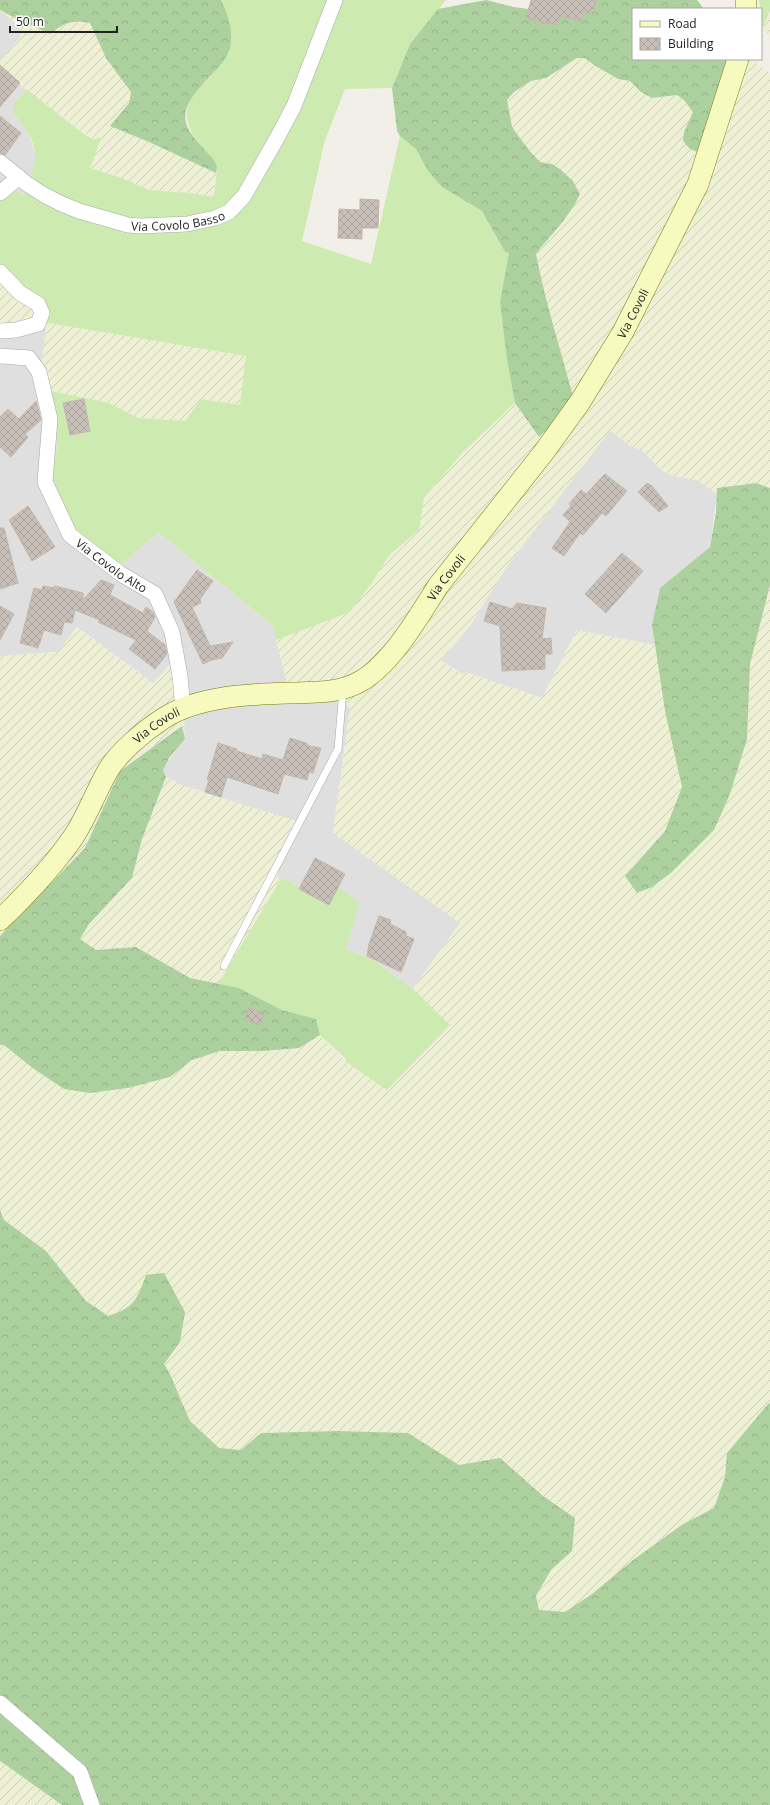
<svg xmlns="http://www.w3.org/2000/svg" width="770" height="1805" font-family="'Open Sans',sans-serif">
<style>
.residential{fill:#e0dfdf}
.farmland{fill:url(#farmland-furrows)}
.grass{fill:#cdebb0}
.forest{fill:url(#forest-crowns)}
.building{fill:url(#building-cross-hatch);stroke:#c4b6ab}
.lines{fill:none;stroke-linecap:round;stroke-linejoin:round}
.lane-casing{stroke:#a9a9a9;stroke-width:8}
.street-casing{stroke:#a9a9a9;stroke-width:16}
.secondary-casing{stroke:#707d05;stroke-width:22}
.lane{stroke:#fff;stroke-width:7}
.street{stroke:#fff;stroke-width:15}
.secondary{stroke:#f7fabf;stroke-width:21}
.labels{text-anchor:middle;dominant-baseline:central;stroke-width:3;stroke-linejoin:round;paint-order:stroke}
.street-label{font-size:12px;fill:#222;stroke:#fff}
</style>
<defs>
<pattern id="farmland-furrows" width="10" height="10" patternUnits="userSpaceOnUse"><rect width="10" height="10" fill="#eef0d5"/><path d="M-1 1l2-2M0 10L10 0M9 11l2-2" fill="none" stroke="#ccceb7"/></pattern>
<pattern id="forest-crowns" width="20" height="18" patternUnits="userSpaceOnUse"><rect width="20" height="18" fill="#add19e"/><path d="M2 6a3 3 0 1 1 6 0M12 15a3 3 0 1 1 6 0" fill="none" stroke="#95b388"/></pattern>
<pattern id="building-cross-hatch" width="8" height="8" patternUnits="userSpaceOnUse"><rect width="8" height="8" fill="#c7bfb8"/><path d="M0 0l8 8M0 8l8-8" fill="none" stroke="#aba49e"/></pattern>
</defs>
<rect width="100%" height="100%" fill="#f2efe9"/>
<!-- residential -->
<g class="residential">
<path d="M0,11L22,28L20,38L0,60Z"/>
<path d="M0,66L26,89L17,100L14,115L29,134L35,153V167L23,196L0,193Z"/>
<path d="M46,326L58,448L51,465L118,568L158,532L273,626L287,683L347,679V707H350L333,833L460,923L413,989L369,957L346,949L329,905L290,881L281,879L279,882L277,871L205,792L183,786L166,777L163,770L167,762L185,739L175,659L153,683L77,627L58,652L11,655L0,657V340L41,331Z"/>
<path d="M610,430L630,446L641,450L663,471L673,476L697,480L717,494L710,547L660,588L652,625L655,645L577,630L542,698L466,672L463,674L441,661L471,624L505,568Z"/>
</g>
<!-- farmland -->
<g class="farmland">
<path d="M0,10L11,16L50,33L60,26L71,22L90,23L106,58L131,92L129,103L110,126L149,142L216,173L214,197L191,193L149,190L122,178L90,168L93,139L27,91L0,66V60L20,38L22,28Z"/>
<path d="M770,10V35L763,29Z"/>
<path d="M577,58H585L594,65L618,79L630,81L641,92L652,98L677,95L684,100L693,112L684,132L734,72L750,59L765,68L770,74V488L756,483L717,489V494L697,480L673,476L663,471L641,450L630,446L610,430L506,568L471,624L441,661L463,674L466,672L542,698L577,630L655,645L665,711L682,787L665,831L625,876L672,872L714,830L730,794L747,739L750,664L770,585V1403L768,1404L727,1453L725,1477L714,1508L683,1524L633,1560L592,1594L565,1613L539,1610L536,1597L551,1570L572,1551L575,1518L543,1496L500,1458L459,1465L408,1433L338,1431L261,1433L241,1450L219,1448L190,1422L169,1372L164,1364L180,1342L146,1275L139,1296L124,1311L108,1316L86,1301L46,1251L4,1220L0,1209V1045H4L34,1069L64,1089L90,1093L128,1088L170,1077L192,1060L220,1051H263L299,1048L320,1035L345,1061L449,1025L413,989L460,923L333,833L350,707H347V679L318,682L287,683L276,640L373,581L389,555L419,530L424,498L463,452L515,403L539,437L544,295L536,254L552,232V164L540,162L528,149L512,127L507,100L520,88L531,81L546,78Z"/>
<path d="M0,265L15,287L48,316V323L246,356L240,405L201,399L185,421L138,418L109,403L46,390L41,367L46,328L41,331L0,340Z"/>
<path d="M77,627L153,683L176,658L184,714L185,738L182,726L120,771L85,848L0,936V657L11,655L58,652Z"/>
<path d="M166,777L183,786L300,822L277,871L279,882L218,984L190,978L137,947L96,950L80,939L89,924L132,878L142,839Z"/>
<path d="M0,1761L3,1763L62,1805H0Z"/>
</g>
<!-- grass -->
<g class="grass">
<path d="M221,0H446L410,44L392,88L345,89L325,140L302,241L371,264L400,136L416,148L428,171L442,187L482,211L505,252L510,253L500,302L515,403L463,452L424,498L419,530L389,555L373,581L350,612L276,640L273,626L158,532L118,568L91,554L50,490L51,465L58,448L56,432L46,390L109,403L138,418L185,421L201,399L240,405L246,356L48,323V316L15,287L0,265V193L8,182L23,196C38,159 43,147 14,115L13,105L26,89L87,136L93,139L101,138L90,168L122,178L149,190L191,193L214,197L217,167C201,145 174,122 194,94C200,85 211,79 216,69C220,63 223,16 224,5Z"/>
<path d="M759,0H770V10L763,29Z"/>
<path d="M281,879L290,881L328,905L338,887L360,902L346,949L369,957L413,989L450,1025L387,1090L345,1061L346,1059L320,1035L316,1019L282,1010L239,988L218,984Z"/>
</g>
<!-- forest -->
<g class="forest">
<path d="M0,0H221C228,13 234,33 230,48C223,74 174,97 188,128C194,140 207,151 215,162L217,167L216,173L149,142L110,126L129,103L131,92L106,58L90,23C72,20 65,22 50,34L11,16L0,10Z"/>
<path d="M486,0L514,7L570,15L595,0H697L704,9H633V59H730L705,155L690,149L683,141L684,132L693,112L684,100L677,95L652,98L641,92L630,81L618,79L594,65L585,58H577L546,78L531,81L514,92L507,100L512,127L528,149L540,162L552,164L560,169L573,181L580,194C570,217 551,234 536,254C546,305 562,354 575,404L539,437L515,403L507,359L500,302L509,253L505,252L482,211L442,187L428,171L416,149L400,136L397,131L392,88L410,44L438,9Z"/>
<path d="M756,483L770,488V585L750,664L747,739L730,794L714,830L672,872L652,887L637,893L625,876L665,831L682,787L665,711L652,625L660,588L710,547L716,512L717,488Z"/>
<path d="M182,726L185,739L169,758L163,770L166,777L142,839L132,878L89,924L80,939L96,950L136,947L190,978L239,988L282,1010L316,1019L320,1035L299,1048L263,1051H220L192,1060L170,1077L128,1088L90,1093L64,1089L34,1069L4,1045H0V936L85,848L120,771Z"/>
<path d="M0,1210L4,1220L46,1251L86,1301L108,1316C134,1308 137,1300 146,1275L164,1273L185,1312L180,1342L164,1364L169,1372L190,1421L219,1448L241,1450L261,1433L338,1431L408,1433L459,1465L500,1458L543,1496L575,1518L572,1551L551,1570L536,1596L539,1610L565,1612L592,1594L633,1560L683,1524L714,1508L725,1477L727,1453L768,1404L770,1403V1805H62L3,1763L0,1761Z"/>
</g>
<!-- building -->
<g class="building">
<path d="M531,0H596L592,14L583,12L581,21L560,16L558,25L549,22V24L526,18Z"/>
<path d="M0,65L20,83L0,107Z"/>
<path d="M0,116L21,133L5,155L0,153Z"/>
<path d="M360,199L379,200L378,228H362V239L338,238L339,209L360,210Z"/>
<path d="M84,399L90,431L70,435L63,403Z"/>
<path d="M36,401L41,420L25,434L28,437L11,457L0,447V417L8,409L19,419Z"/>
<path d="M605,474L627,491L606,516L602,513L583,535L580,533L564,556L552,548L570,522L563,515L571,506L569,504L581,490L586,494Z"/>
<path d="M647,483L652,486L668,506L659,512L638,492Z"/>
<path d="M28,506L55,547L32,561L9,520Z"/>
<path d="M0,528H4L18,583L0,589Z"/>
<path d="M622,553L643,571L606,613L585,594Z"/>
<path d="M197,570L213,581L200,599L201,603L192,607L210,646L233,642L222,658L212,660L203,664L174,602Z"/>
<path d="M101,580L114,585L110,595L143,613L146,607L153,612L155,617L147,631L165,645L167,654L155,669L129,649L136,640L98,622L100,620L75,610L72,623L64,622L61,635L44,630L38,648L20,643L34,588L42,590L43,586L54,588L55,586L83,593V600Z"/>
<path d="M490,602L512,609L517,603L546,608L542,639L551,638L552,654H545V669L502,671L500,626L484,621Z"/>
<path d="M0,606L14,614L0,640Z"/>
<path d="M290,738L306,743L309,746L321,748L313,773L309,772L307,780L284,774L278,794L227,777L221,797L205,792L209,780H207L218,743L237,749V751L262,759L263,754L283,760Z"/>
<path d="M315,858L345,874L329,905L299,889Z"/>
<path d="M379,916L391,920L390,924L406,932V936L414,939L401,972L367,956L369,944Z"/>
<path d="M249,1008L264,1013L260,1025L245,1020Z"/>
</g>
<g class="lines">
<defs>
<path id="lane" d="M224,966L338,749L343,690"/>
<g id="street">
<path id="s1" d="M0,162L27,184L44,195L62,204L79,211L128,225L141,226L187,224L215,218L229,212L244,196L277,138L294,106L335,0"/>
<path d="M0,193L19,177"/>
<path d="M0,272L20,293L38,304L42,313L38,324L16,330L0,331"/>
<path id="s2" d="M0,356L29,358L39,372L50,419L45,482L70,535L121,574L155,594L172,632L180,676L183,709"/>
<path d="M0,1703L80,1772L92,1805"/>
</g>
<g id="secondary">
<path d="M746,0V9"/>
<path id="s3" d="M0,920C27,894 53,867 74,836C87,816 95,794 106,774C117,753 144,731 164,718C198,696 251,694 290,693C315,692 339,694 361,681C392,663 419,616 438,586L544,452L580,402L623,332L698,184L738,59"/>
</g>
</defs>
<!-- lane casing -->
<use href="#lane" class="lane-casing"/>
<!-- street casing -->
<use href="#street" class="street-casing"/>
<!-- secondary casing -->
<use href="#secondary" class="secondary-casing"/>
<!-- lane -->
<use href="#lane" class="lane"/>
<!-- street -->
<use href="#street" class="street"/>
<!-- secondary -->
<use href="#secondary" class="secondary"/>
</g>
<g class="labels">
<!-- street labels -->
<g class="street-label">
<text stroke="none"><textPath href="#s1" startOffset="195">Via Covolo Basso</textPath></text>
<text stroke="none"><textPath href="#s3" startOffset="925">Via Covoli</textPath></text>
<text stroke="none"><textPath href="#s2" startOffset="268">Via Covolo Alto</textPath></text>
<text stroke="none"><textPath href="#s3" startOffset="601">Via Covoli</textPath></text>
<text stroke="none"><textPath href="#s3" startOffset="253">Via Covoli</textPath></text>
</g>
</g>
<!-- legend -->
<rect x="632" y="8" width="130" height="52" fill="#ffffff" stroke="#a7a7a7"/>
<rect x="640" y="21" width="20" height="6" fill="#f7fabf" stroke="#a7a7a7"/>
<text x="668" y="28" font-size="12" fill="#222222">Road</text>
<rect x="640" y="38" width="20" height="12" fill="url(#building-cross-hatch)" stroke="#a7a7a7"/>
<text x="668" y="48" font-size="12" fill="#222222">Building</text>
<!-- scale -->
<path d="M10 26v6h107v-6" fill="none" stroke="#222222" stroke-width="2"/>
<text x="16" y="26" font-size="12" fill="#222222" stroke="#ffffff" stroke-width="3" paint-order="stroke">50 m</text>
</svg>
